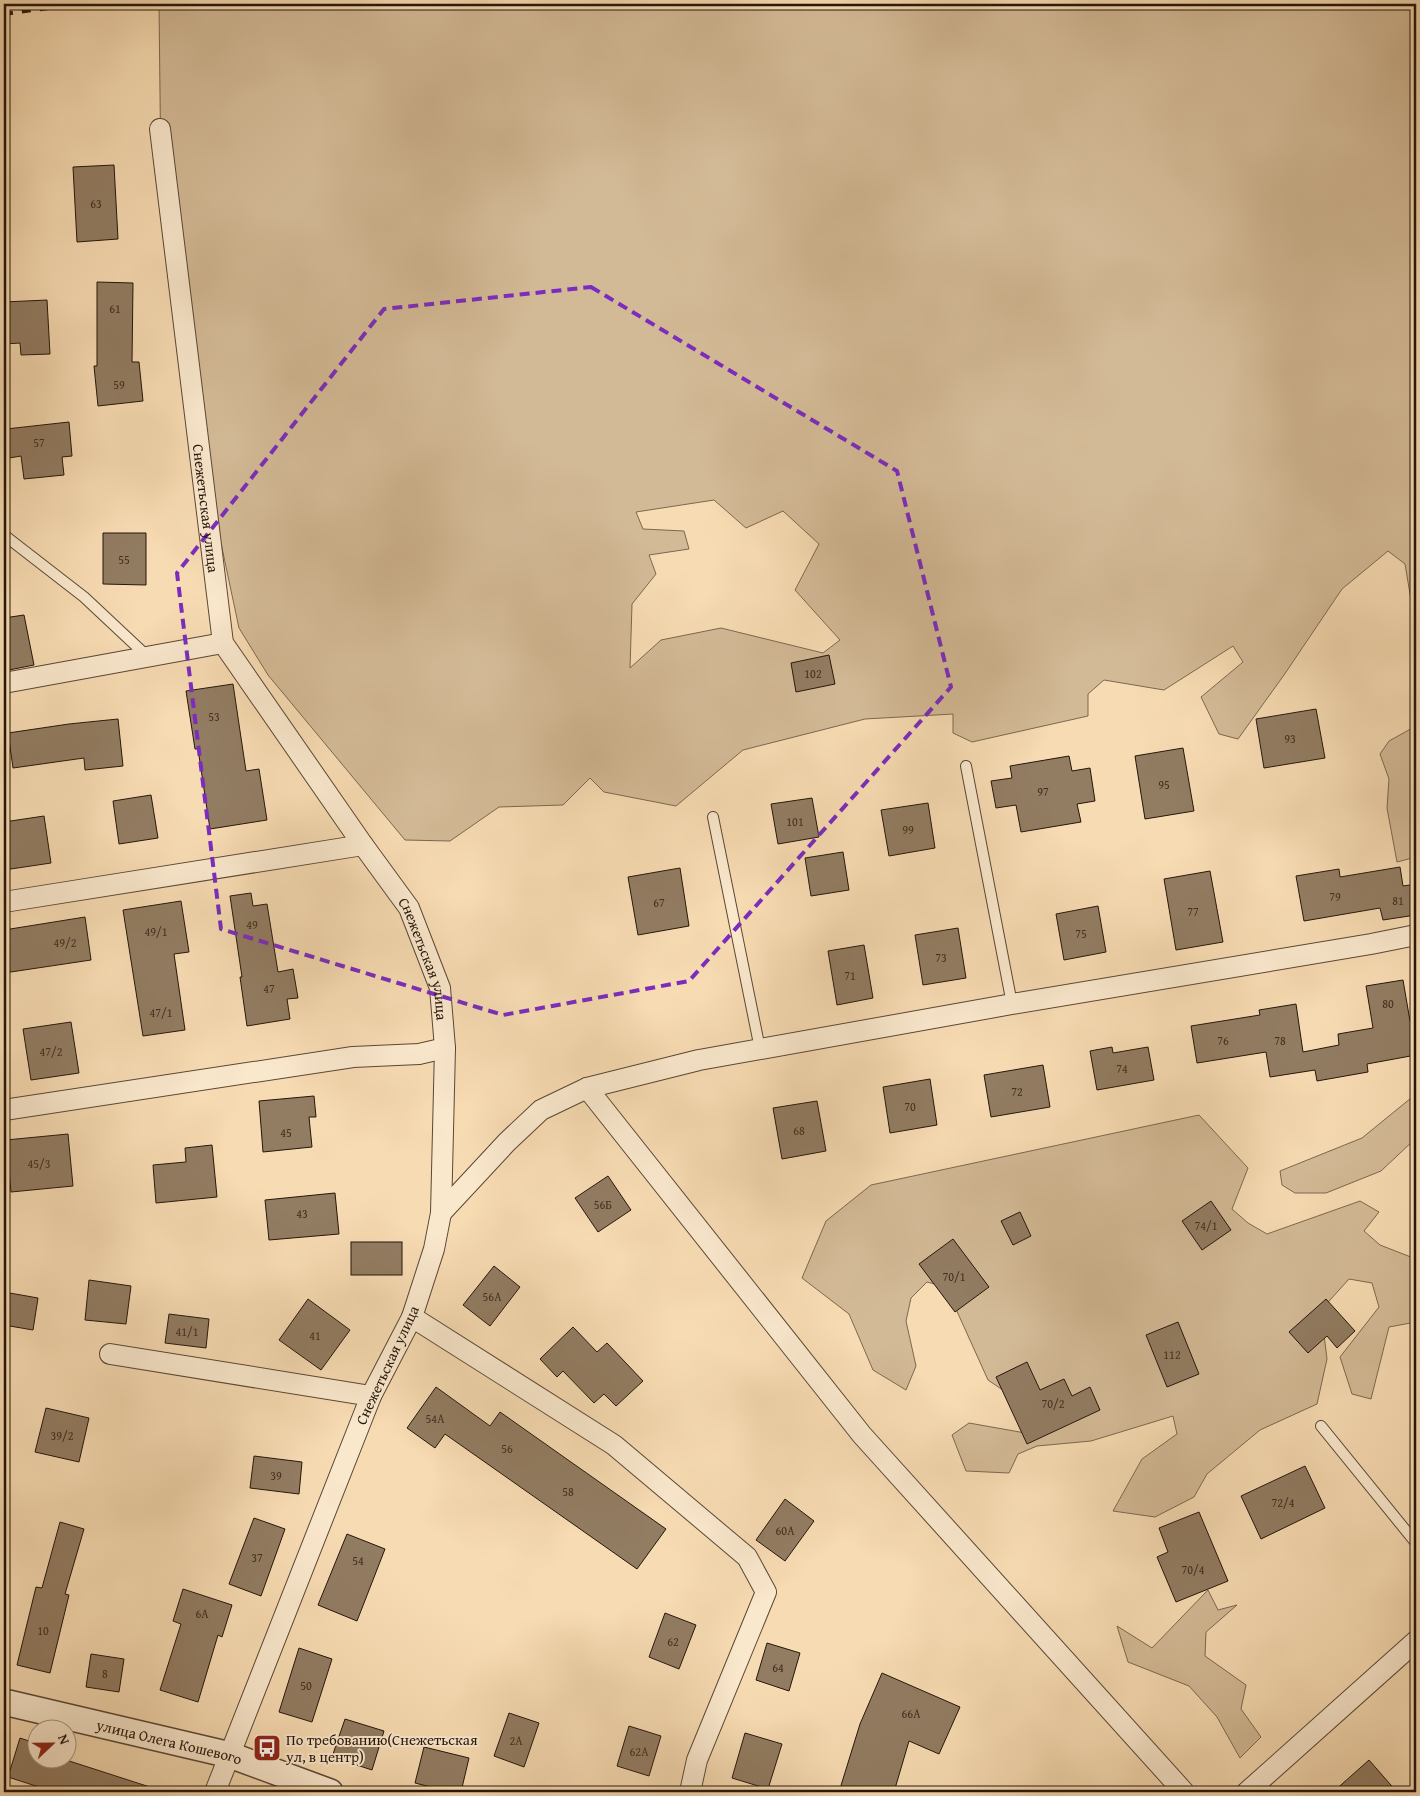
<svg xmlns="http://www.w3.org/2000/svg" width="1420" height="1796" font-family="'Gentium Book Plus',serif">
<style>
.green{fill:#d3ba96;stroke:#7c6850;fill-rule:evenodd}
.building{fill:#927c62;stroke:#25160b}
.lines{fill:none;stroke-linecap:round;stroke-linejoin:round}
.service-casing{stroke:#5a4735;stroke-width:12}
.minor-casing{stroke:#5a4735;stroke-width:22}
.tertiary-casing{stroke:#5a4735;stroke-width:28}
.service{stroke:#fae8cd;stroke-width:10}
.minor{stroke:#fae8cd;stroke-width:20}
.tertiary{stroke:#fae8cd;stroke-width:25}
.rail{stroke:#25160b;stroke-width:4;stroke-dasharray:9 9;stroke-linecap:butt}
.marked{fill:none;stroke:#7b2cbf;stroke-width:4;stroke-dasharray:10 6;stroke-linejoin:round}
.labels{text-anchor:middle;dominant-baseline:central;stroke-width:4;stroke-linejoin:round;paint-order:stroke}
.number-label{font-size:12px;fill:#403021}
.street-label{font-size:15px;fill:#25160b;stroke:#fae8cd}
.poi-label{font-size:15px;fill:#25160b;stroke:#fae8cd;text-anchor:start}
</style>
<rect width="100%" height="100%" fill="#f7dbb2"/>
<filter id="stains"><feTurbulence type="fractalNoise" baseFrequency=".004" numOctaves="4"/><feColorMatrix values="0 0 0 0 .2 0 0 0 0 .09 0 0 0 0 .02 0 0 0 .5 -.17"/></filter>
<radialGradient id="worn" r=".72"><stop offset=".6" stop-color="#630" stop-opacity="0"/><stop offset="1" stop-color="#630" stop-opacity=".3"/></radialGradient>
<!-- green -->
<g class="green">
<path d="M159,4H1416V607L1412,606L1405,564L1388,551L1342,589L1284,675L1238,739L1219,734L1201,697L1243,662L1233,646L1164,690L1104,680L1088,694V716L972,742L953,733V714L865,719L743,750L676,806L604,792L590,778L563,805L499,807L450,841L405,840L268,675L239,628L177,336L161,184ZM714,500L746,528L783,511L819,544L795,590L840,640L823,653L721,628L661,640L630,668L632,604L656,574L649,555L689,549L684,531L643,529L636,512Z"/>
<path d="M1416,726V857L1397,862L1387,808L1389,779L1380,754L1389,741Z"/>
<path d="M1416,1094V1140H1414L1381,1171L1326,1193H1295L1282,1185L1280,1171L1362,1138Z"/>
<path d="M1199,1115L1248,1168L1232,1209L1248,1223L1267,1234L1360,1201L1379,1212L1364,1231L1380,1245L1416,1259V1322L1389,1327L1371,1399L1352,1394L1340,1357L1379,1307L1372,1283L1349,1279L1321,1310L1327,1359L1317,1404L1260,1430L1207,1474L1194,1497L1155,1517L1113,1511L1142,1459L1177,1434L1173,1416L1091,1441L1037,1446L1018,1454L1009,1473L966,1471L952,1435L969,1423L1031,1434L1025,1405L988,1380L946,1287L927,1282L911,1298L906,1321L916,1366L906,1390L873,1370L849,1314L802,1278L826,1221L871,1185Z"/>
<path d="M1208,1590L1218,1610L1237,1605L1206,1632L1205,1656L1246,1685L1241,1709L1261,1737L1240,1758L1217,1717L1189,1686L1128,1662L1117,1626L1152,1648Z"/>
</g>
<!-- building -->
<g class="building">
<path d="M114,165L118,239L77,242L73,167Z"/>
<path d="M97,282L133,283L132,362H139L143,401L98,406L94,366H97Z"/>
<path d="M47,300L50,354L21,355L20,343L4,344V302Z"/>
<path d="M69,422L72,456L62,457L64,475L24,479L21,456L9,458L6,429Z"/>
<path d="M103,533H146V585L103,584Z"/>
<path d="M24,615L34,665L4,671V618Z"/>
<path d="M829,655L835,684L796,692L791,663Z"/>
<path d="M233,684L246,771L259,769L267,820L210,829L198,749H195L186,691Z"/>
<path d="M1316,709L1325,758L1264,768L1256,719Z"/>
<path d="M118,719L123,766L85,770L84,758L13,768L8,733L69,724Z"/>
<path d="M1183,748L1194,811L1145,819L1135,756Z"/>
<path d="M1069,756L1072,771L1090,768L1095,801L1077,804L1081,822L1021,832L1016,805L996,808L991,781L1012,778L1010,766Z"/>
<path d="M151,795L158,838L119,844L113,801Z"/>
<path d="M812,798L819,837L778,844L771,804Z"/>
<path d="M928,803L935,848L889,856L881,810Z"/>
<path d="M44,816L51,863L4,870V822Z"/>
<path d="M843,852L849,890L811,896L805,858Z"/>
<path d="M1400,867L1403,886L1416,884V915L1383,920L1380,908L1304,921L1296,876L1339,869L1340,877Z"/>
<path d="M680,868L689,926L638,935L628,877Z"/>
<path d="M1210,871L1223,942L1176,950L1164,879Z"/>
<path d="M251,893L253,906L267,904L278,972L293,969L298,998L287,999L290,1019L247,1026L240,977H242L230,896Z"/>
<path d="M181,901L189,952L174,954L185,1030L143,1036L123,910Z"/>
<path d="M1098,906L1106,952L1064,960L1056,914Z"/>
<path d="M85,917L91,960L4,973V930Z"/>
<path d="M958,928L966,978L923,985L915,935Z"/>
<path d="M864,945L873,998L837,1005L828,951Z"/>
<path d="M1403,980L1410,1021L1416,1020V1055L1367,1064L1368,1072L1317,1081L1315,1070L1270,1077L1266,1052L1197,1063L1191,1026L1260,1015L1259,1010L1296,1004L1303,1052L1339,1045L1338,1034L1373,1028L1366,986Z"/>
<path d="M71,1022L79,1073L31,1080L23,1029Z"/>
<path d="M1112,1047L1113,1053L1148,1047L1154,1080L1097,1090L1090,1051Z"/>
<path d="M1043,1065L1050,1107L991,1117L984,1075Z"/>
<path d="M930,1079L937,1125L890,1133L883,1087Z"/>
<path d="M314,1096L316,1117H309L312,1147L263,1152L259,1101Z"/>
<path d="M817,1101L826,1151L782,1159L773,1108Z"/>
<path d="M68,1134L73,1186L11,1192L6,1140Z"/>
<path d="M212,1145L217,1197L156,1203L153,1165L186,1162L185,1148Z"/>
<path d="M608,1176L631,1210L598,1232L575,1198Z"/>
<path d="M335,1193L339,1234L269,1240L265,1200Z"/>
<path d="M1211,1201L1231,1230L1202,1250L1182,1221Z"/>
<path d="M1020,1212L1031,1236L1013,1245L1001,1221Z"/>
<path d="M953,1239L989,1287L955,1312L919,1264Z"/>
<rect x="351" y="1242" width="51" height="33"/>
<path d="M494,1266L520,1287L490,1326L463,1305Z"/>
<path d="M89,1280L131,1286L126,1324L85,1320Z"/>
<path d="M4,1292L38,1298L33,1330L4,1325Z"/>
<path d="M308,1299L350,1330L321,1370L279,1340Z"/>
<path d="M1326,1299L1355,1331L1337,1348L1327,1336L1308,1353L1289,1332Z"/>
<path d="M169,1314L209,1319L206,1348L165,1343Z"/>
<path d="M1178,1322L1199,1374L1167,1387L1146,1335Z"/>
<path d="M573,1327L597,1352L607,1343L643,1381L616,1406L604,1394L594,1403L563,1371L557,1377L540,1359Z"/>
<path d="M1027,1362L1040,1390L1064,1379L1072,1396L1090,1387L1100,1410L1027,1444L996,1377Z"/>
<path d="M436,1387L490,1426L500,1412L666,1529L637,1569L445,1434L435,1448L407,1428Z"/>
<path d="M46,1408L89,1418L79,1462L35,1452Z"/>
<path d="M254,1456L302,1462L299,1494L250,1488Z"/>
<path d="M1305,1466L1325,1508L1261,1539L1241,1496Z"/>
<path d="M785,1499L814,1521L785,1561L756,1540Z"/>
<path d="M1199,1512L1228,1581L1176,1602L1157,1557L1168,1552L1159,1528Z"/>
<path d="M254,1518L285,1529L261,1596L229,1584Z"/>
<path d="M60,1522L84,1529L65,1594L69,1595L50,1673L17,1665L36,1587L42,1588Z"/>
<path d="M347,1534L385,1549L357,1621L318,1605Z"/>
<path d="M183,1589L232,1605L222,1637L218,1635L198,1702L160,1690L181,1624L173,1621Z"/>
<path d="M665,1613L696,1625L679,1669L649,1657Z"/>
<path d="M767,1643L800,1653L789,1691L756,1680Z"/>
<path d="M299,1648L332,1659L312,1722L279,1712Z"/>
<path d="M91,1654L124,1659L119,1692L86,1687Z"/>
<path d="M882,1673L960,1707L939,1754L909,1741L894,1792H839L860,1724Z"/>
<path d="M509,1713L539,1723L524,1767L494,1756Z"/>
<path d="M345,1719L384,1731L372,1770L332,1757Z"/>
<path d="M629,1726L661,1736L649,1776L617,1766Z"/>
<path d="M745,1733L782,1744L768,1789L732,1778Z"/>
<path d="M20,1738L38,1744V1758H60L153,1788V1792H44L45,1789L8,1777Z"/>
<path d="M424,1747L469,1758L461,1792H450L415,1783Z"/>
<path d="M1369,1760L1397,1792H1333Z"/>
</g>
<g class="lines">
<defs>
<g id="service">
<path d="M4,535L84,597L148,657"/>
<path d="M966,766L1012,1004"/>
<path d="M713,817L760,1049"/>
<path d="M1321,1426L1416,1543"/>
</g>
<g id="minor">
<path id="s1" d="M160,129L223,643L363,845L409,908L440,988L445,1048L441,1213L434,1249L412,1317L371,1396L215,1792"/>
<path d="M4,683L223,643"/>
<path d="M4,902L363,845"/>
<path d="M587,1088L862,1435L1184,1792"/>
<path d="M4,1110L353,1057L419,1054L445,1048"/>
<path d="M441,1213L507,1142L541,1110L587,1088L699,1060L1012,1004L1371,944L1416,935"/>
<path d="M412,1317L614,1445L747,1557L766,1592L697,1760L690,1792"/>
<path d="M110,1354L371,1396"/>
<path d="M1247,1792L1416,1641"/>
</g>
<g id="tertiary">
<path id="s2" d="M4,1702L230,1755L330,1792"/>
</g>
</defs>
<!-- service casing -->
<use href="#service" class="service-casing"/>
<!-- minor casing -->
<use href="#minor" class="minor-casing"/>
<!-- tertiary casing -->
<use href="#tertiary" class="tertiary-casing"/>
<!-- service -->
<use href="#service" class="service"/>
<!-- minor -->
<use href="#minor" class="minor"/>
<!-- tertiary -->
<use href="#tertiary" class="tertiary"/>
<!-- rail -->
<path class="rail" d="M4,14L78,4"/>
</g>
<!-- marked area -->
<path class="marked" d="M591,287L897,471L951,687L689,981L503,1015L221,929L177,573L384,309Z"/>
<!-- icons -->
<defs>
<symbol id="bus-square" viewBox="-11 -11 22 22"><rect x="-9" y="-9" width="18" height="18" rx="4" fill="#8f2418" stroke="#fae8cd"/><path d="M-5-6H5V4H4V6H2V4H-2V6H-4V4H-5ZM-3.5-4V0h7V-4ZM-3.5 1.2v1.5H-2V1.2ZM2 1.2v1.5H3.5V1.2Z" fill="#fff"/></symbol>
</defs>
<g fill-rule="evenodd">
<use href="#bus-square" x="251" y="1732" width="32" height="32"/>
</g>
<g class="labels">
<!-- number labels -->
<g class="number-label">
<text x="96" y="203">63</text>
<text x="115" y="308">61</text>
<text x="119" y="384">59</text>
<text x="39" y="442">57</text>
<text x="124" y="559">55</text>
<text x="813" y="673">102</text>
<text x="214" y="716">53</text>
<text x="1290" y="738">93</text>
<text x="1164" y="784">95</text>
<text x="1043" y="791">97</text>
<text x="795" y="821">101</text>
<text x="908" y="829">99</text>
<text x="1335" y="896">79</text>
<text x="1398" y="900">81</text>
<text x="659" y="902">67</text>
<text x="1193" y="911">77</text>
<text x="252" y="924">49</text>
<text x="156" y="931">49/1</text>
<text x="1081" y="933">75</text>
<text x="65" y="942">49/2</text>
<text x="941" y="957">73</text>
<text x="850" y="975">71</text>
<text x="269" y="988">47</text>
<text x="1388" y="1003">80</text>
<text x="161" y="1012">47/1</text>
<text x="1223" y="1040">76</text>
<text x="1280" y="1040">78</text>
<text x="51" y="1051">47/2</text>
<text x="1122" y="1068">74</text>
<text x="1017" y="1091">72</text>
<text x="910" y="1106">70</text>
<text x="799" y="1130">68</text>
<text x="286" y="1132">45</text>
<text x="39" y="1163">45/3</text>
<text x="603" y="1204">56Б</text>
<text x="302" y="1213">43</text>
<text x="1206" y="1225">74/1</text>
<text x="954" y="1276">70/1</text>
<text x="492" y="1296">56А</text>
<text x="187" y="1331">41/1</text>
<text x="315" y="1335">41</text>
<text x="1172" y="1354">112</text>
<text x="1053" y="1403">70/2</text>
<text x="435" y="1418">54А</text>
<text x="62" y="1435">39/2</text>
<text x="507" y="1448">56</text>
<text x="276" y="1475">39</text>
<text x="568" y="1491">58</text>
<text x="1283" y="1502">72/4</text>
<text x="785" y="1530">60А</text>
<text x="257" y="1557">37</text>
<text x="358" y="1560">54</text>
<text x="1193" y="1569">70/4</text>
<text x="202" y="1613">6А</text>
<text x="43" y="1630">10</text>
<text x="673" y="1641">62</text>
<text x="778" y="1667">64</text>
<text x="105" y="1673">8</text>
<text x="306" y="1685">50</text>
<text x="911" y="1713">66А</text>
<text x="516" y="1740">2А</text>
<text x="639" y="1751">62А</text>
</g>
<!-- street labels -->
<g class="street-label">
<text stroke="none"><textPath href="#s1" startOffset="382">Снежетьская улица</textPath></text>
<text stroke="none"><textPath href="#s1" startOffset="895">Снежетьская улица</textPath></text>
<text transform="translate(387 1365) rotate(-65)">Снежетьская улица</text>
<text stroke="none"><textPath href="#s2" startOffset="170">улица Олега Кошевого</textPath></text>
</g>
<!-- poi labels -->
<g class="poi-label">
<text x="286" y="1739">По требованию(Снежетьская<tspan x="286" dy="17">ул, в центр)</tspan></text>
</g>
</g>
<!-- margin -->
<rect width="1420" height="1796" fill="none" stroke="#f7dbb2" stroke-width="20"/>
<rect x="5" y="5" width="1410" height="1786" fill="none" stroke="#25160b" stroke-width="2.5"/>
<rect x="10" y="10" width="1400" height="1776" fill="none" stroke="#25160b"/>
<!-- north arrow -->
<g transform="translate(52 1744) rotate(68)"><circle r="24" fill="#fae8cd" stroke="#a5947f"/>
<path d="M0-4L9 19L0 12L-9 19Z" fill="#8f2418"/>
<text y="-8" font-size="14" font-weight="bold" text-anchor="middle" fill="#25160b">N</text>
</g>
<rect width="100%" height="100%" filter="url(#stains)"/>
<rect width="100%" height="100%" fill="url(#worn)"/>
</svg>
